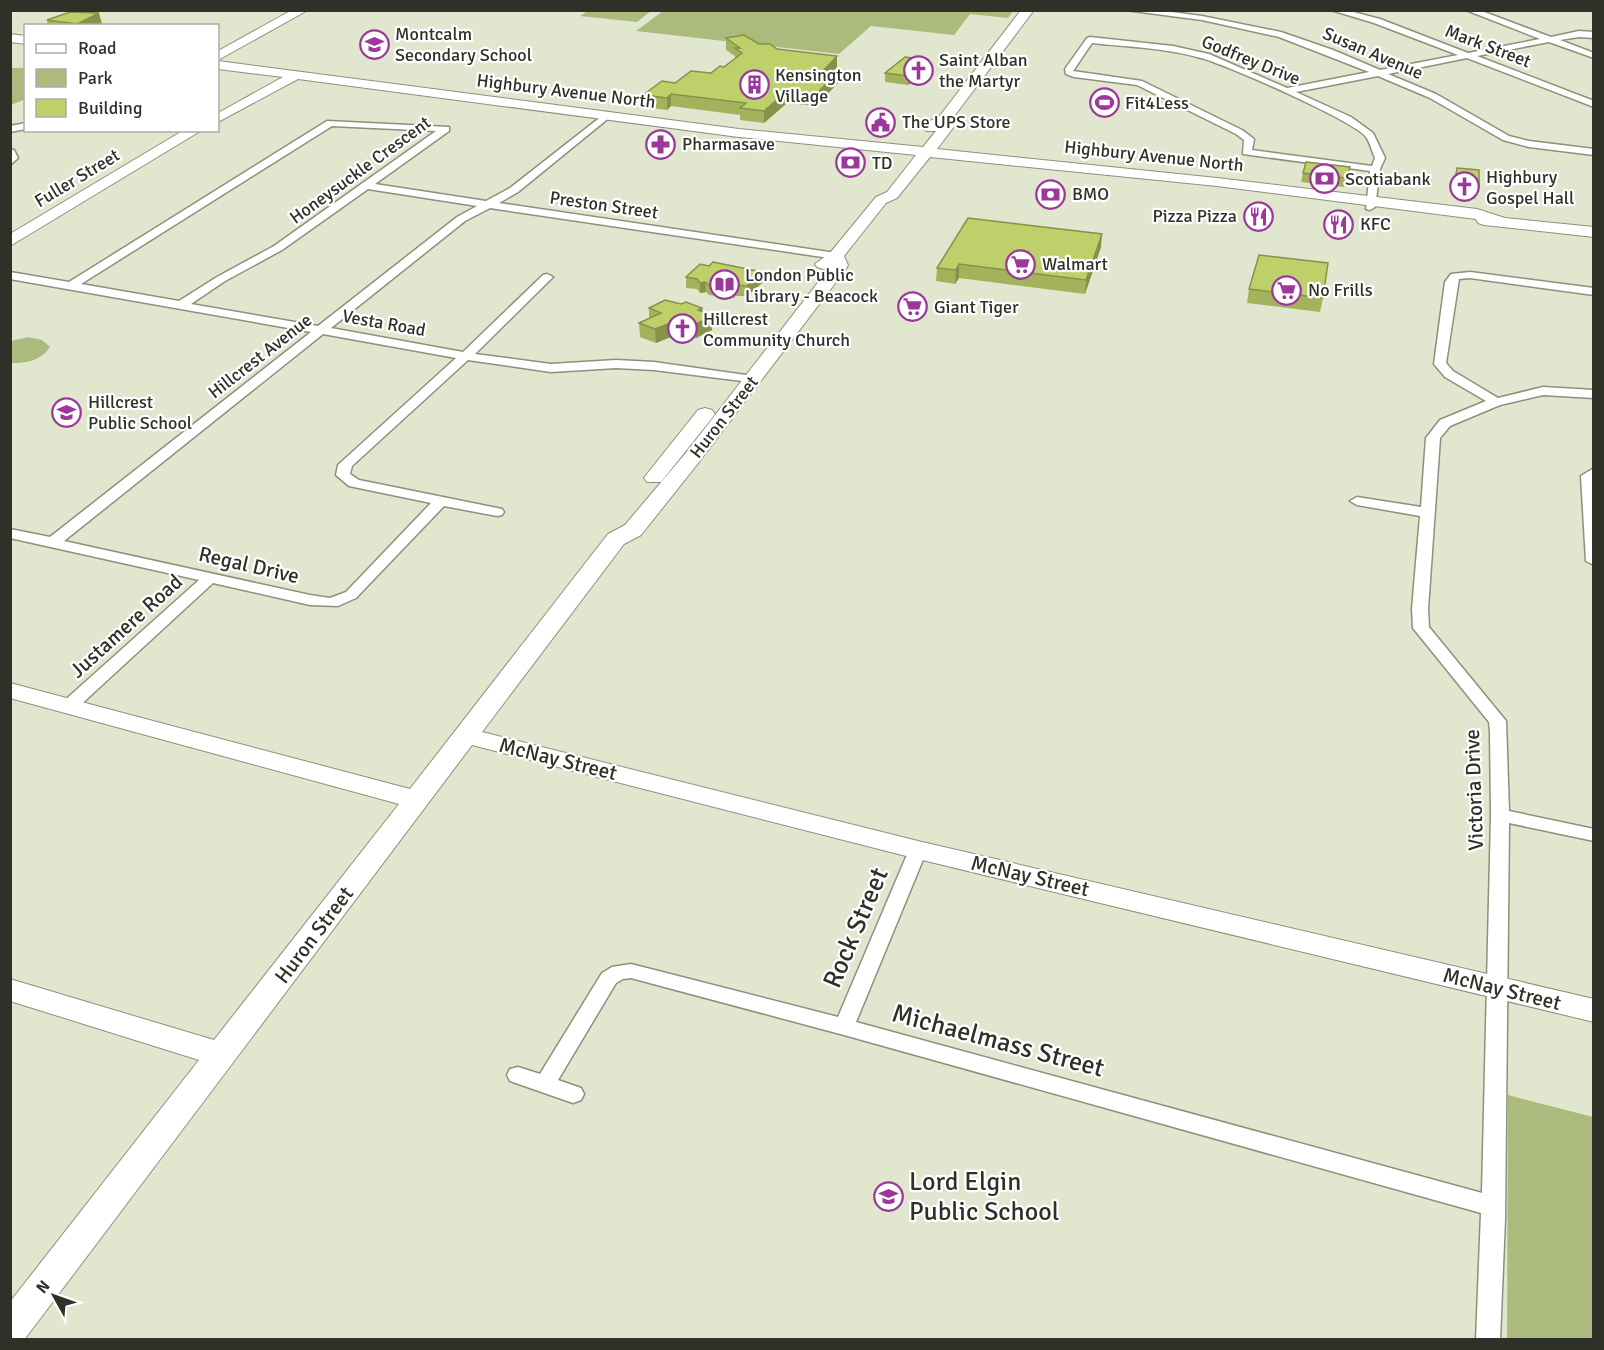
<svg xmlns="http://www.w3.org/2000/svg" width="1604" height="1350" font-family="Signika,sans-serif">
<style>
.green{fill:#adba7d}
.lines{fill:none;stroke-linecap:round;stroke-linejoin:round}
.street-casing{stroke:#8c917c;stroke-width:3}
.secondary-casing{stroke:#8c917c;stroke-width:2}
.street{fill:#fff;fill-rule:evenodd}
.secondary{fill:#fff;fill-rule:evenodd}
.wall{fill:#a3b35b}
.shaded-wall{fill:#84924a}
.building{fill:#bdd06a;stroke:#84924a;stroke-width:1.5}
.labels{text-anchor:middle;dominant-baseline:central;stroke-width:4.5;stroke-linejoin:round;paint-order:stroke}
.far-poi-label{font-size:18px;fill:#2f3128;stroke:#fff;text-anchor:start}
.far-street-label{font-size:18px;fill:#2f3128;stroke:#fff}
.street-label{font-size:21px;fill:#2f3128;stroke:#fff}
.near-street-label{font-size:26px;fill:#2f3128;stroke:#fff}
.near-poi-label{font-size:26px;fill:#2f3128;stroke:#fff;text-anchor:start}
</style>
<rect width="100%" height="100%" fill="#e1e6cf"/>
<!-- green -->
<g class="green">
<path d="M588,11V10L651,11L637,22L580,16Z"/>
<path d="M663,11H1013L1008,18L970,14L954,35L871,26L839,54L636,31Z"/>
<path d="M11,68H25L26,99L11,105Z"/>
<path d="M28,337L42,340L50,347C40,361 27,363 11,363V341Z"/>
<path d="M1508,1095L1593,1117V1339H1507Z"/>
</g>
<g class="lines">
<defs>
<g id="street">
<path d="M1125,10H1156L1202,16L1281,32L1333,50L1380,70L1458,55L1374,23L1331,10H1346L1380,19L1468,53L1540,39L1466,10H1479L1551,37L1579,31L1594,32V38L1579,37L1560,40L1594,53V58L1549,42L1477,56L1594,101V107L1467,58L1388,74L1436,94L1509,136L1529,141L1594,149V155L1529,147L1503,140L1430,98L1378,76L1296,92L1351,117L1373,133L1385,158L1380,169L1375,207L1370,210L1366,209L1370,171L1243,154L1244,140L1236,134L1137,85L1074,77L1066,74L1065,69L1087,38L1090,37L1173,46L1209,54L1287,88L1369,72L1279,37L1202,20ZM1092,43C1129,47 1166,48 1201,58C1225,64 1354,121 1366,137C1370,142 1372,152 1375,158L1372,166L1252,150L1254,139L1242,130L1142,81L1073,71Z"/>
<path d="M607,112L612,115L610,117L518,192L499,203L836,253L842,256L836,259L490,208L465,221L331,328L463,352L543,275L547,274L553,277L551,279L475,354L551,364L616,360L654,362L753,376L758,377L759,380L758,383L654,370L616,368L551,372L468,360L352,466L350,474L359,480L502,509L504,512L502,515L497,516L444,506L356,598L338,606L310,605L213,583L76,709H64L62,705L64,701L199,580L10,538V529L50,537L311,332L10,279V272L69,282L327,121L449,127V131L375,184L486,201L510,188ZM332,126L436,131L274,246L217,277L179,301L81,284ZM368,189L477,206L457,217L318,326L191,304L225,281L282,250ZM323,334L456,358L338,465L336,475L349,486L431,503L346,592L330,598L310,595L64,541Z"/>
<path d="M26,123V129L10,132V126Z"/>
<path d="M10,149L14,150L18,158L10,165Z"/>
<path d="M1470,272L1594,288V295L1470,278L1459,279L1446,363L1453,371L1498,398L1543,387L1594,390V398L1543,395L1500,405L1450,426L1440,438L1428,609L1429,627L1506,721L1509,811L1594,829V841L1509,823L1505,1219L1500,1340H1476L1481,1213L844,1035L631,978L623,979L616,983L558,1080L581,1088L584,1094L581,1100L573,1103L510,1081L507,1075L510,1069L518,1067L540,1074L602,973L612,967L631,964L838,1017L909,850L911,845L918,844L925,845L927,850L856,1022L1482,1193L1491,815L1490,732L1489,722L1413,628L1412,609L1420,516L1357,505L1350,501L1357,497L1421,507L1426,438L1440,420L1486,401L1445,377L1434,364L1445,282L1451,274Z"/>
<path d="M1594,468V565L1586,561L1581,476Z"/>
</g>
<g id="secondary">
<path d="M292,10H308L218,60V51Z"/>
<path d="M1021,10H1034L952,119L956,124L937,149L1217,178L1477,209L1505,218L1594,227V237L1484,225L1478,223L1476,219L1217,186L930,157L897,198L886,203L844,256L848,265L846,269L699,462L641,535L624,544L482,732L918,841L1594,999V1022L918,859L472,745L24,1340H10V1302L199,1060L10,1001V979L214,1040L399,804L10,698V683L410,789L608,534L625,525L685,454L830,267L823,269L817,267L815,264L830,253L876,197L887,192L916,155L739,137L298,79L218,122V113L283,77L218,69V61L739,129L923,147L936,131H926L924,128L930,121L939,117Z"/>
<path d="M10,34L26,36V44L10,42Z"/>
<path d="M184,130H202L10,246V234Z"/>
<path d="M705,408L712,410L715,414L712,418L661,482H647L644,478L647,474L698,410Z"/>
</g>
</defs>
<!-- street casing -->
<use href="#street" class="street-casing"/>
<!-- secondary casing -->
<use href="#secondary" class="secondary-casing"/>
<!-- street -->
<use href="#street" class="street"/>
<!-- secondary -->
<use href="#secondary" class="secondary"/>
</g>
<!-- wall -->
<g class="wall">
<path d="M47,20L102,24L99,26H48Z"/>
<path d="M726,38L759,44L777,49L837,67L833,71L838,72V83L816,106L787,103L764,123L740,120V115L671,106L667,110L643,107V95L675,83L711,73L724,67L735,58V56L726,50Z"/>
<path d="M927,68L908,85L885,82V73Z"/>
<path d="M1457,168L1479,186L1475,199L1452,196L1454,180Z"/>
<path d="M1303,173L1348,177L1344,187L1301,182Z"/>
<path d="M1101,247L1085,294L959,278L955,284L936,281L937,268Z"/>
<path d="M686,277L763,282L747,296H735L734,298L709,295L706,292L700,293L697,289L686,288Z"/>
<path d="M1249,289L1323,298L1320,312L1247,303Z"/>
<path d="M681,304L712,316V330L696,338L678,334L656,343L640,337L639,323L649,318V308Z"/>
</g>
<!-- shaded-wall -->
<g class="shaded-wall">
<path d="M99,13L102,24L99,26H78L77,24Z"/>
<path d="M837,56V67L824,81V70Z"/>
<path d="M928,60L927,68L908,85V76Z"/>
<path d="M838,72V83L816,106V94Z"/>
<path d="M787,91V103L764,123V111Z"/>
<path d="M671,94V106L667,110V98Z"/>
<path d="M1102,234L1101,247L1085,294L1086,280Z"/>
<path d="M959,264V278L955,284L956,270Z"/>
<path d="M762,272L763,282L747,296V286Z"/>
<path d="M705,282L706,292L700,293V283Z"/>
<path d="M735,285V296L734,298V288Z"/>
<path d="M702,308L703,320L712,316V330L696,338V324L698,310Z"/>
<path d="M678,320V334L656,343L655,329Z"/>
</g>
<!-- building -->
<g class="building">
<path d="M70,12L99,13L77,24L47,20Z"/>
<path d="M744,35L759,44H770L777,49L837,56L824,70L838,72L816,94L787,91L764,111L740,108L746,103L671,94L667,98L643,95L662,81L675,83L691,71L711,73L720,66L724,67L742,53L735,48H740L726,38Z"/>
<path d="M905,57L928,60L908,76L885,73Z"/>
<path d="M1306,162L1350,167L1346,178L1303,173Z"/>
<path d="M1457,168L1479,170V186L1455,183Z"/>
<path d="M968,218L1102,234L1086,280L959,264L956,270L937,268Z"/>
<path d="M1259,255L1328,263L1323,298L1249,289Z"/>
<path d="M713,262L762,272L747,286L735,285L734,288L709,285L705,282L700,283L697,279L686,277L700,264L709,266Z"/>
<path d="M665,300L681,304L686,302L702,308L698,310L712,316L696,324L678,320L655,329L639,323L661,313L649,308Z"/>
</g>
<!-- icons -->
<defs>
<symbol id="school-ring" viewBox="-11 -11 22 22"><circle r="9.5" fill="#fff" stroke="#9d379c" stroke-width="1.5"/><path d="M0-5L7-2L0 1L-7-2ZM-4 1L0 2.5L4 1V4Q0 6-4 4Z" fill="#9d379c"/></symbol>
<symbol id="church-ring" viewBox="-11 -11 22 22"><circle r="9.5" fill="#fff" stroke="#9d379c" stroke-width="1.5"/><path d="M-1.2-6h2.4v3.5h3.3v2.4h-3.3V6h-2.4V-.1h-3.3v-2.4h3.3Z" fill="#9d379c"/></symbol>
<symbol id="building-ring" viewBox="-11 -11 22 22"><circle r="9.5" fill="#fff" stroke="#9d379c" stroke-width="1.5"/><path d="M-4-6H4V6H1V3H-1V6H-4ZM-2.5-4.3h1.7v1.8h-1.7ZM.8-4.3h1.7v1.8H.8ZM-2.5-1h1.7V.8h-1.7ZM.8-1h1.7V.8H.8Z" fill="#9d379c"/></symbol>
<symbol id="stadium-ring" viewBox="-11 -11 22 22"><circle r="9.5" fill="#fff" stroke="#9d379c" stroke-width="1.5"/><path d="M0-5a6.5 5 0 1 0 0 10a6.5 5 0 1 0 0-10ZM-3.5-1.8h7v3.6h-7Z" fill="#9d379c"/></symbol>
<symbol id="civic-ring" viewBox="-11 -11 22 22"><circle r="9.5" fill="#fff" stroke="#9d379c" stroke-width="1.5"/><path d="M-.6-6.5H3V-4.5H.6V-3L4-1V1h2V6H-6V1h2V-1L-.6-3ZM-1.2 2.5V6h2.4V2.5Z" fill="#9d379c"/></symbol>
<symbol id="pharmacy-ring" viewBox="-11 -11 22 22"><circle r="9.5" fill="#fff" stroke="#9d379c" stroke-width="1.5"/><path d="M-2-6h4v4h4v4h-4v4h-4v-4h-4v-4h4Z" fill="#9d379c"/></symbol>
<symbol id="bank-ring" viewBox="-11 -11 22 22"><circle r="9.5" fill="#fff" stroke="#9d379c" stroke-width="1.5"/><path d="M-6-4H6V4H-6ZM0-2.3a2.3 2.3 0 1 0 0 4.6a2.3 2.3 0 1 0 0-4.6Z" fill="#9d379c"/></symbol>
<symbol id="restaurant-ring" viewBox="-11 -11 22 22"><circle r="9.5" fill="#fff" stroke="#9d379c" stroke-width="1.5"/><path d="M-5-6h1v4h1v-4h1v4h1v-4h1v5L-1.5 .5V6h-2V.5L-5-1ZM5-6V6H3V1.5H1.5Q1.5-4 5-6Z" fill="#9d379c"/></symbol>
<symbol id="supermarket-ring" viewBox="-11 -11 22 22"><circle r="9.5" fill="#fff" stroke="#9d379c" stroke-width="1.5"/><path d="M-6-5.5h2.5l.6 2H6L4.5 2H-2.5L-4.4-4H-6ZM-1.5 3.2a1.3 1.3 0 1 0 .1 0ZM3 3.2a1.3 1.3 0 1 0 .1 0Z" fill="#9d379c"/></symbol>
<symbol id="library-ring" viewBox="-11 -11 22 22"><circle r="9.5" fill="#fff" stroke="#9d379c" stroke-width="1.5"/><path d="M-6-4Q-3-5.5-.7-3.5V5Q-3 3-6 4ZM6-4Q3-5.5 .7-3.5V5Q3 3 6 4Z" fill="#9d379c"/></symbol>
</defs>
<g fill-rule="evenodd">
<use href="#school-ring" x="358" y="28" width="33" height="33"/>
<use href="#church-ring" x="902" y="54" width="33" height="33"/>
<use href="#building-ring" x="738" y="68" width="33" height="33"/>
<use href="#stadium-ring" x="1088" y="86" width="33" height="33"/>
<use href="#civic-ring" x="864" y="106" width="33" height="33"/>
<use href="#pharmacy-ring" x="644" y="128" width="33" height="33"/>
<use href="#bank-ring" x="834" y="146" width="33" height="33"/>
<use href="#bank-ring" x="1308" y="162" width="33" height="33"/>
<use href="#church-ring" x="1448" y="170" width="33" height="33"/>
<use href="#bank-ring" x="1034" y="178" width="33" height="33"/>
<use href="#restaurant-ring" x="1242" y="200" width="33" height="33"/>
<use href="#restaurant-ring" x="1322" y="208" width="33" height="33"/>
<use href="#supermarket-ring" x="1004" y="248" width="33" height="33"/>
<use href="#library-ring" x="708" y="268" width="33" height="33"/>
<use href="#supermarket-ring" x="1270" y="274" width="33" height="33"/>
<use href="#supermarket-ring" x="896" y="290" width="33" height="33"/>
<use href="#church-ring" x="666" y="312" width="33" height="33"/>
<use href="#school-ring" x="50" y="396" width="33" height="33"/>
<use href="#school-ring" x="872" y="1180" width="33" height="33"/>
</g>
<g class="labels">
<!-- far-poi labels -->
<g class="far-poi-label">
<text x="395" y="34">Montcalm<tspan x="395" dy="21">Secondary School</tspan></text>
<text x="939" y="60">Saint Alban<tspan x="939" dy="21">the Martyr</tspan></text>
<text x="775" y="75">Kensington<tspan x="775" dy="21">Village</tspan></text>
<text x="1125" y="103">Fit4Less</text>
<text x="902" y="122">The UPS Store</text>
<text x="682" y="144">Pharmasave</text>
<text x="872" y="163">TD</text>
<text x="1486" y="177">Highbury<tspan x="1486" dy="21">Gospel Hall</tspan></text>
<text x="1345" y="179">Scotiabank</text>
<text x="1072" y="194">BMO</text>
<text x="1237" y="216" text-anchor="end">Pizza Pizza</text>
<text x="1360" y="224">KFC</text>
<text x="1042" y="264">Walmart</text>
<text x="745" y="275">London Public<tspan x="745" dy="21">Library - Beacock</tspan></text>
<text x="1308" y="290">No Frills</text>
<text x="934" y="307">Giant Tiger</text>
<text x="703" y="319">Hillcrest<tspan x="703" dy="21">Community Church</tspan></text>
<text x="88" y="402">Hillcrest<tspan x="88" dy="21">Public School</tspan></text>
</g>
<!-- far-street labels -->
<g class="far-street-label">
<text transform="translate(1488 46) rotate(21)">Mark Street</text>
<text transform="translate(1373 53) rotate(23)">Susan Avenue</text>
<text transform="translate(1251 60) rotate(22)">Godfrey Drive</text>
<text transform="translate(566 91) rotate(7)">Highbury Avenue North</text>
<text transform="translate(1154 156) rotate(6)">Highbury Avenue North</text>
<text transform="translate(360 170) rotate(-36)">Honeysuckle Crescent</text>
<text transform="translate(77 178) rotate(-31)">Fuller Street</text>
<text transform="translate(604 205) rotate(8)">Preston Street</text>
<text transform="translate(384 323) rotate(10)">Vesta Road</text>
<text transform="translate(260 356) rotate(-38)">Hillcrest Avenue</text>
<text transform="translate(724 417) rotate(-52)">Huron Street</text>
</g>
<!-- street labels -->
<g class="street-label">
<text transform="translate(249 565) rotate(13)">Regal Drive</text>
<text transform="translate(126 626) rotate(-42)">Justamere Road</text>
<text transform="translate(558 759) rotate(14)">McNay Street</text>
<text transform="translate(1474 790) rotate(-92)">Victoria Drive</text>
<text transform="translate(1030 876) rotate(13)">McNay Street</text>
<text transform="translate(314 935) rotate(-53)">Huron Street</text>
<text transform="translate(1502 989) rotate(14)">McNay Street</text>
</g>
<!-- near-street labels -->
<g class="near-street-label">
<text transform="translate(856 928) rotate(-67)">Rock Street</text>
<text transform="translate(998 1041) rotate(15)">Michaelmass Street</text>
</g>
<!-- near-poi labels -->
<g class="near-poi-label">
<text x="909" y="1182">Lord Elgin<tspan x="909" dy="30">Public School</tspan></text>
</g>
</g>
<!-- border -->
<rect width="1604" height="1350" fill="none" stroke="#2f3128" stroke-width="24"/>
<!-- legend -->
<rect x="24" y="24" width="195" height="108" fill="#ffffff" stroke="#acada9" stroke-width="1.5"/>
<rect x="36" y="44" width="30" height="9" fill="#ffffff" stroke="#acada9" stroke-width="1.5"/>
<text x="78" y="54" font-size="18" fill="#2f3128">Road</text>
<rect x="36" y="69" width="30" height="18" fill="#adba7d" stroke="#acada9" stroke-width="1.5"/>
<text x="78" y="84" font-size="18" fill="#2f3128">Park</text>
<rect x="36" y="99" width="30" height="18" fill="#bdd06a" stroke="#acada9" stroke-width="1.5"/>
<text x="78" y="114" font-size="18" fill="#2f3128">Building</text>
<!-- north arrow -->
<g transform="translate(54 1296) rotate(310)" stroke="#ffffff" stroke-width="4.5" paint-order="stroke">
<path d="M0-4.5L10 22L0 15L-10 22Z" fill="#2f3128"/>
<text y="-9" font-size="16" font-weight="bold" text-anchor="middle" fill="#2f3128">N</text>
</g>
</svg>
